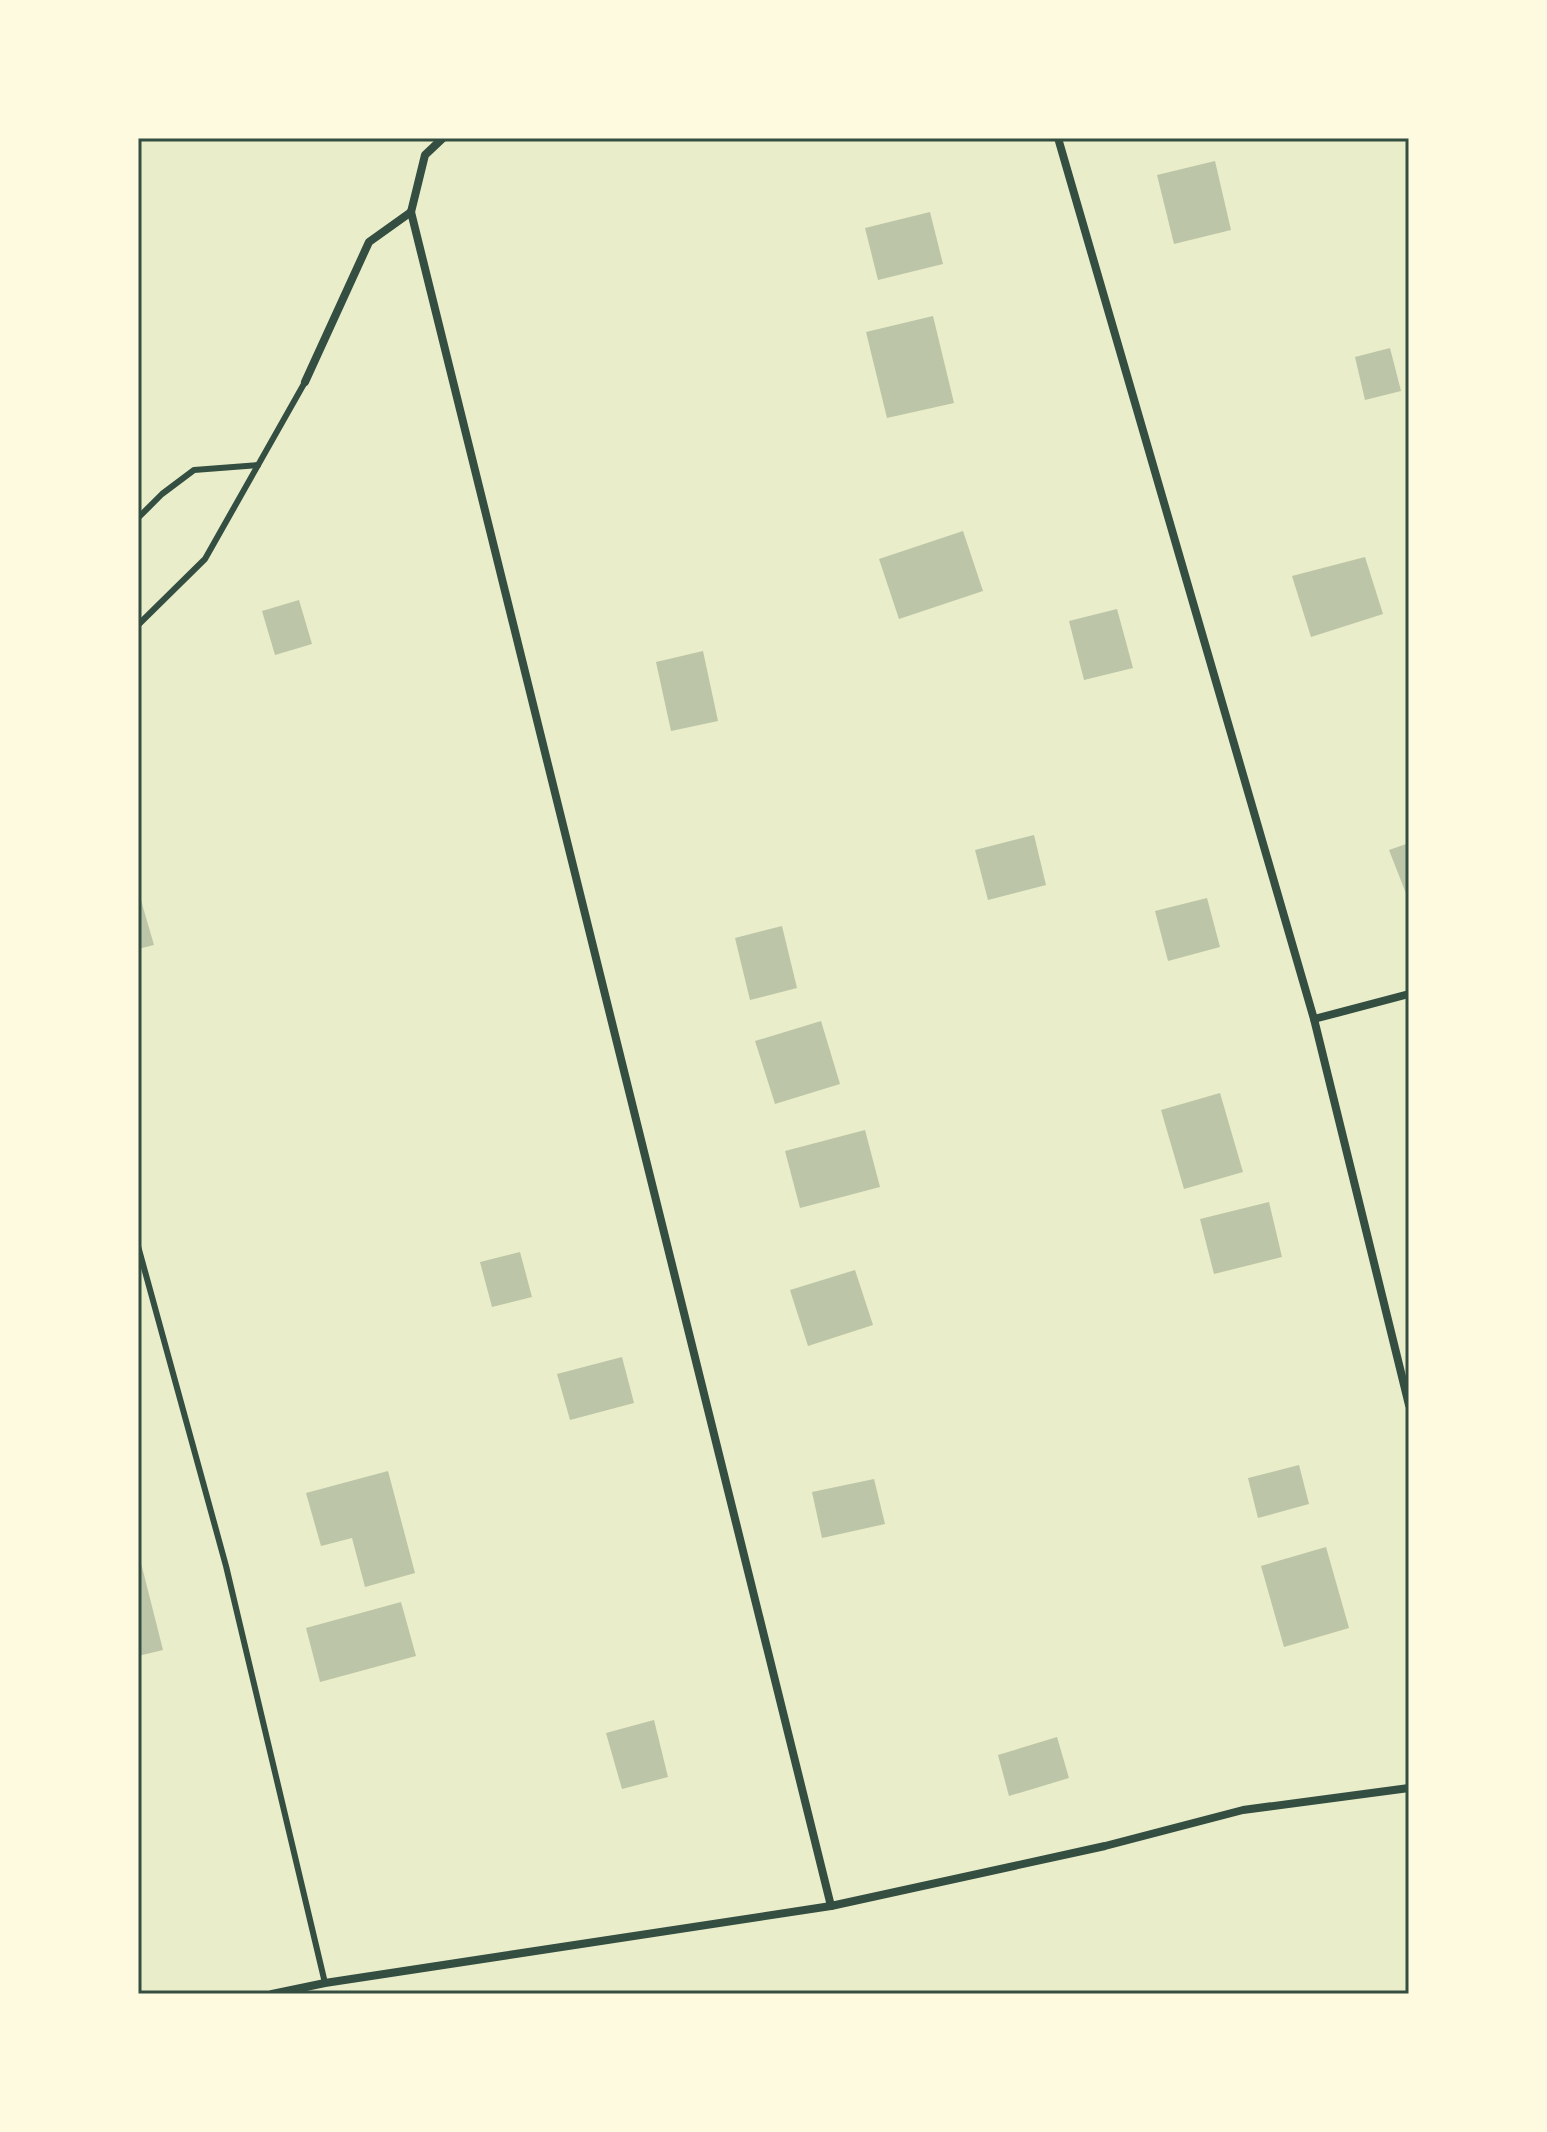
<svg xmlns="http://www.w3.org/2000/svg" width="1547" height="2132" font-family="'Alegreya Sans',sans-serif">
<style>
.building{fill:#bcc5a7}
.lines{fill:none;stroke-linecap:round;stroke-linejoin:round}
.service{stroke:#344e41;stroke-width:6}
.minor{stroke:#344e41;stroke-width:8}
.neatline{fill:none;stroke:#344e41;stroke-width:3}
</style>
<rect width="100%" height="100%" fill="#e9edc9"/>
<!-- building -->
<g class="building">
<path d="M1215,161L1231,230L1174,244L1157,175Z"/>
<path d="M930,212L943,264L878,280L865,228Z"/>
<path d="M933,316L954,403L887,418L866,332Z"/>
<path d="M1390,348L1401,391L1365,400L1355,357Z"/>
<path d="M963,531L983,591L899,619L879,559Z"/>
<path d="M1365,557L1383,614L1311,637L1292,576Z"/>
<path d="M299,600L312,644L275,655L262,611Z"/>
<path d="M1117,609L1133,668L1084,680L1069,621Z"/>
<path d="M703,651L718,721L671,731L656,662Z"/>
<path d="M1034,835L1046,885L988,900L975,850Z"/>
<path d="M1409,843V901L1389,850Z"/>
<path d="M138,890L154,945L138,949Z"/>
<path d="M1207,898L1220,947L1168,961L1155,911Z"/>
<path d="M782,926L797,988L750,1000L735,938Z"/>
<path d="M821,1021L840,1084L775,1104L755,1041Z"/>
<path d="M1220,1093L1243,1172L1184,1189L1161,1110Z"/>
<path d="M865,1130L880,1187L800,1208L785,1151Z"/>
<path d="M1269,1202L1282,1257L1214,1274L1200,1219Z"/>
<path d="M520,1252L532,1297L492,1307L480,1262Z"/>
<path d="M855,1270L873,1325L808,1346L790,1290Z"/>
<path d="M622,1357L634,1403L570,1420L557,1374Z"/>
<path d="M1299,1465L1309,1504L1258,1518L1248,1478Z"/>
<path d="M388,1471L415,1573L365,1587L352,1538L321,1546L306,1493Z"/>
<path d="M874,1479L885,1524L822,1538L812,1492Z"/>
<path d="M1326,1547L1349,1628L1284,1647L1261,1566Z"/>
<path d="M141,1563L163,1650L138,1656V1564Z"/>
<path d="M401,1602L416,1656L320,1682L306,1628Z"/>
<path d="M654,1720L668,1777L622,1789L606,1733Z"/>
<path d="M1057,1737L1069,1778L1009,1796L998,1755Z"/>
</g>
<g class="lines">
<!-- service -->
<g class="service">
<path d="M138,518L162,494L194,470L258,465"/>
<path d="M138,625L205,559L305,382"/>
<path d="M138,1246L226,1566L325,1983"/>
</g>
<!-- minor -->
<g class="minor">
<path d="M1058,138L1314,1019L1409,1405"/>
<path d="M411,212L831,1906"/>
<path d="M305,382L369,242L411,212L425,155L443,138"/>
<path d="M1314,1019L1409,994"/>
<path d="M272,1994L325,1983L831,1906L1105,1846L1243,1810L1409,1788"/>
</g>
</g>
<!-- border -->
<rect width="1547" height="2132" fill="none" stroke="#fefae0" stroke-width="280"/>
<rect x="140" y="140" width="1267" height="1852" class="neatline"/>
</svg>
